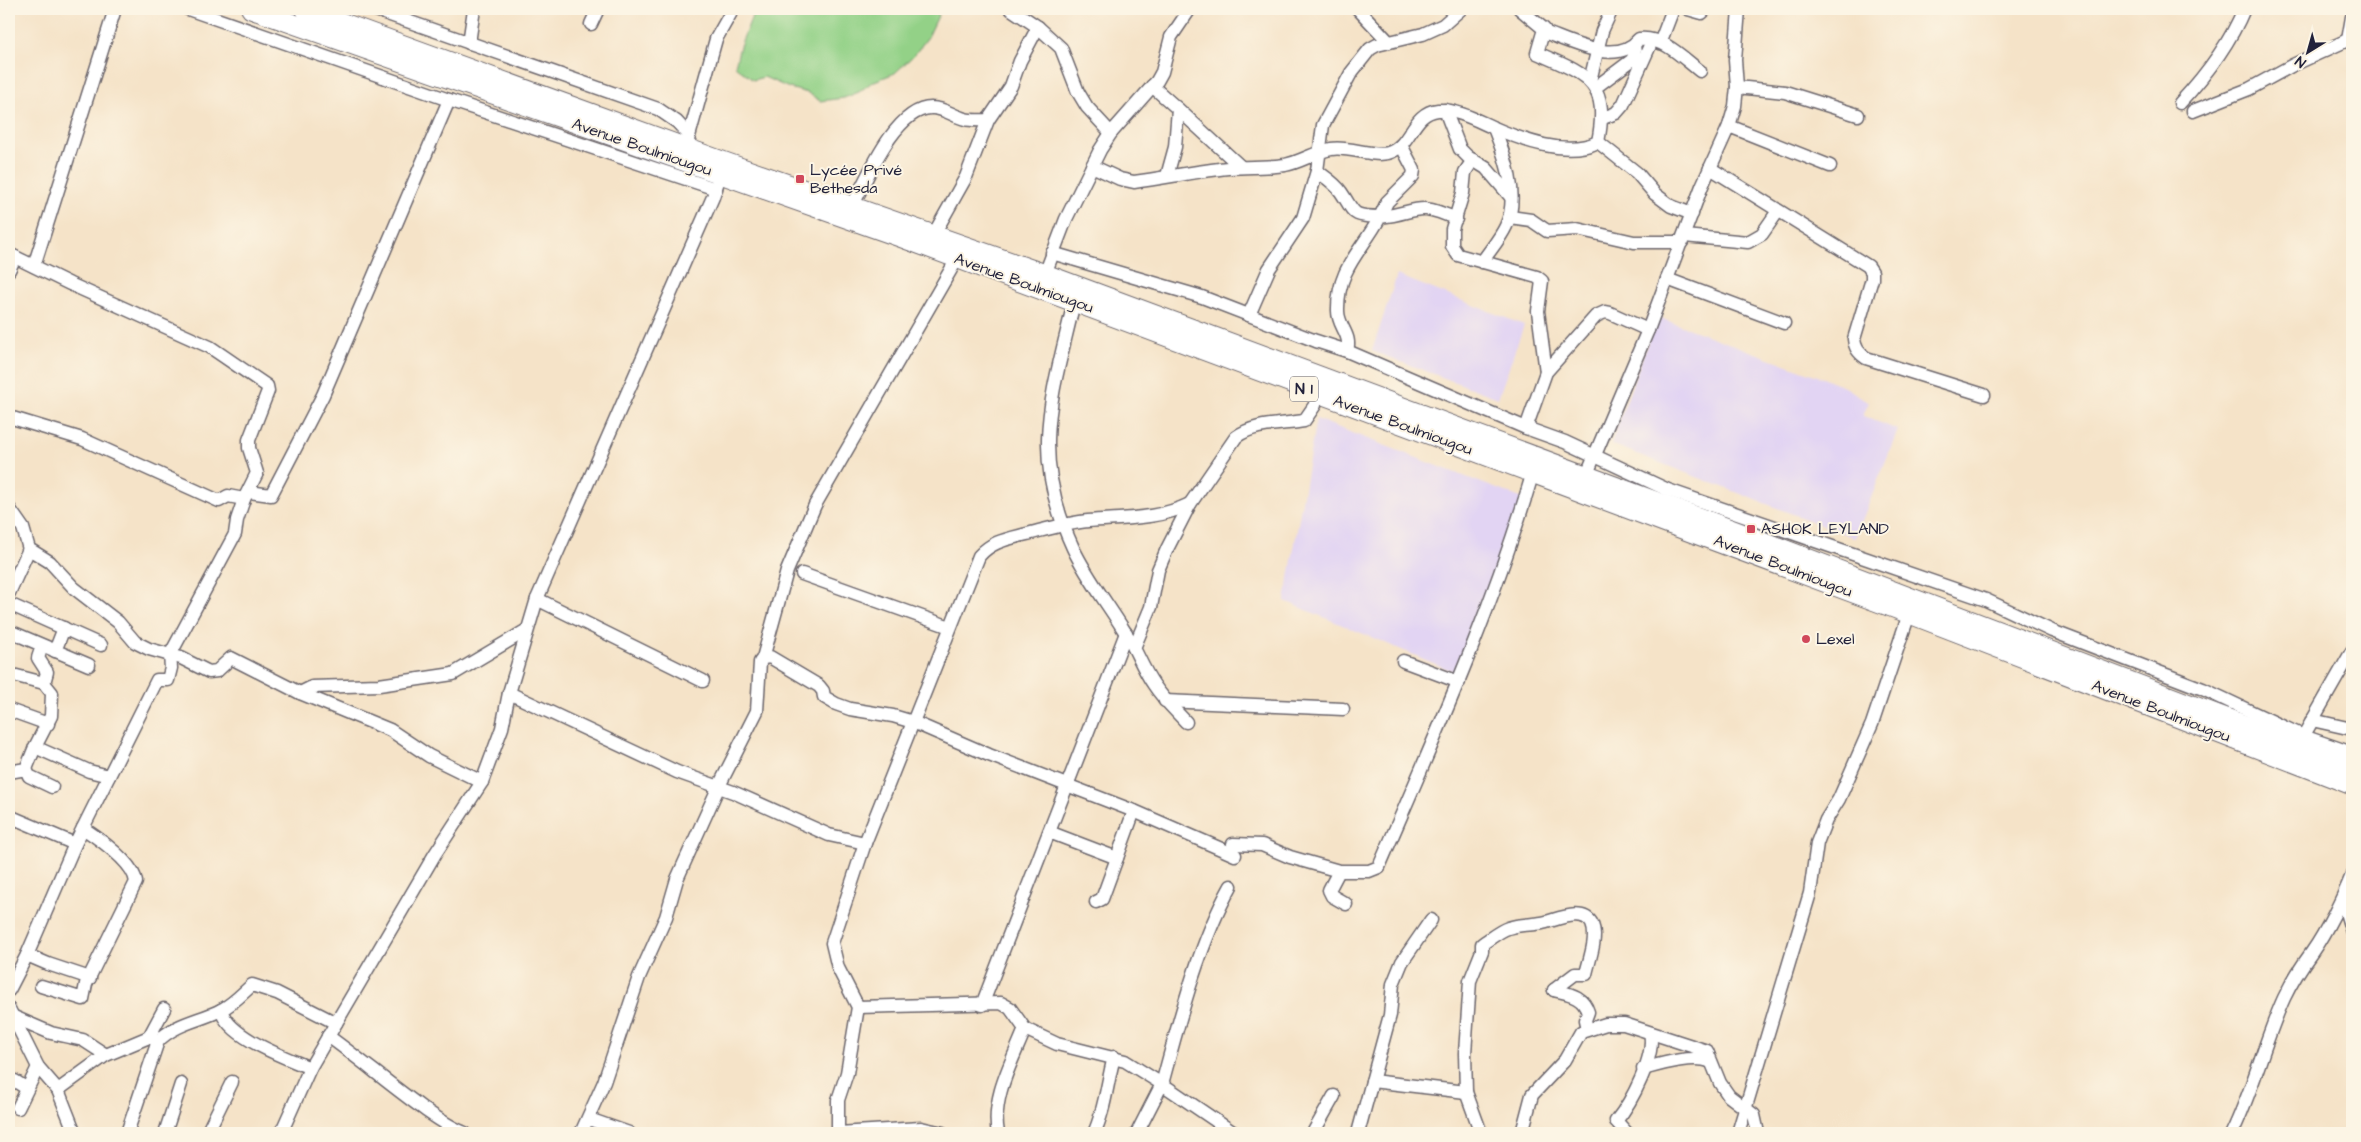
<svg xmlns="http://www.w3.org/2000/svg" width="2361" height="1142" font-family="'Architects Daughter',sans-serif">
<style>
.built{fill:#e2d4f3}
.green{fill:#93d187;stroke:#5a7a61}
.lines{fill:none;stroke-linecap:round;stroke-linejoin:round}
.minor-casing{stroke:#6c666c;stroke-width:15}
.highway-casing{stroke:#6c666c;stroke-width:21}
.minor{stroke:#fff;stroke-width:12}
.highway{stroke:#fff;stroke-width:19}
.poi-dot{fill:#d1495b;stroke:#fcf5e5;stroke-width:2}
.labels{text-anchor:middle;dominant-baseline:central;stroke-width:4;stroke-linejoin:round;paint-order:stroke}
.shield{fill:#fcf5e5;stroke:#63616e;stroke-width:1}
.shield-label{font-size:15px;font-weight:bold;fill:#22223b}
.street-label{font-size:16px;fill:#22223b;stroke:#fcf5e5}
.poi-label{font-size:16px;fill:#22223b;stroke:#fcf5e5;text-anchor:start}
</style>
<rect width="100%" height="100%" fill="#fcf5e5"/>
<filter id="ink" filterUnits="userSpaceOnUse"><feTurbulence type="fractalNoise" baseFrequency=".02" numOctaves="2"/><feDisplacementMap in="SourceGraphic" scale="10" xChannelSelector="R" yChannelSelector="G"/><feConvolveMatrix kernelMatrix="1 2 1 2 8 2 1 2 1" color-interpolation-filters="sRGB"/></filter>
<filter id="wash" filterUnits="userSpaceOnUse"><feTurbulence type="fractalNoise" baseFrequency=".0096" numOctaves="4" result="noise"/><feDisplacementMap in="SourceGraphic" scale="20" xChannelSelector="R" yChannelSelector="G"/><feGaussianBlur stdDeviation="1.12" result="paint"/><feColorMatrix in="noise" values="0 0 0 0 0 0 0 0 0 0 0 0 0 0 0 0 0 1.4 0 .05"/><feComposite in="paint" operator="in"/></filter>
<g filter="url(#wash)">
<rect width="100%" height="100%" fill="#f5e3c8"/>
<!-- built -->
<g class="built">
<path d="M1397,275L1524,325L1498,398L1372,351Z"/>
<path d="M1657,317L1842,385L1869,402L1863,416L1898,430L1855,538L1611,444Z"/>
<path d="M1316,419L1523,499L1457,673L1285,601Z"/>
</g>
<!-- green -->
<path class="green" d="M755,9H935L939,14L928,37L915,54L895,73L872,82L859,92L844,98L820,101L808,93L789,88L764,77L753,80L735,66L740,46Z"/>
</g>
<g filter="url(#ink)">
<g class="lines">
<defs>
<g id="minor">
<path d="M188,9L449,100L716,189"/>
<path d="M373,9L658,109L677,122L689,135"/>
<path d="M1011,9L1038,27L1061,48L1078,92L1087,107L1111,133"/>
<path d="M1358,9L1389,42"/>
<path d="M1520,9L1544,29L1537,53C1587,75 1610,81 1598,142"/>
<path d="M1688,9L1702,13L1706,9"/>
<path d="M591,24L598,9"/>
<path d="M1544,32C1570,41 1617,67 1639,39C1663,36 1683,58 1700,71"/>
<path d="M2348,40L2352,17"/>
<path d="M469,43L474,9"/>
<path d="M1660,43L1673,9"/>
<path d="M1590,81L1602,31L1612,9"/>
<path d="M1152,86L1178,109"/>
<path d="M1596,87L1632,60L1635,54L1634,45"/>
<path d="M1737,87L1785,92L1858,115"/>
<path d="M2180,103C2205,76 2230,43 2244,9"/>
<path d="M1445,110L1460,149L1468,157L1486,168L1511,197"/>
<path d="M2193,111L2249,89L2293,65L2352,38"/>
<path d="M1603,118L1616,113L1623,105L1652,41"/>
<path d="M1729,126L1830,166"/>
<path d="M688,140L716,39L733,9"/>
<path d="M1473,160L1465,172L1463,193L1452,229V246L1458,255L1537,277L1542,281L1538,311L1546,372"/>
<path d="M1092,166L1120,179L1134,182C1165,178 1196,171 1228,168C1247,166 1266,168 1285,165C1301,162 1315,152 1331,149C1350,146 1370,157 1388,153C1412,146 1411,113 1438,110C1456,109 1476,120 1492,127C1522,140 1566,157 1598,142L1637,173L1655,194L1671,206L1692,214"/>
<path d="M1710,168L1868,266L1872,272V279L1854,339C1855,348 1858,352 1866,358L1984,395"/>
<path d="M1317,171C1325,177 1335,183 1341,192C1356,214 1350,216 1380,217L1387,202L1413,176L1414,170L1401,145"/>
<path d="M1167,176L1175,147L1178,109L1241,167"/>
<path d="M853,205C867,178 896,107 932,108C944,108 953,116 965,119C972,121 980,120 988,120L1011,86L1020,61L1038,27"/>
<path d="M1510,217L1531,220L1547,231L1577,229L1634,242H1682"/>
<path d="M934,234L966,177L988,120"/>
<path d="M1684,236L1748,242L1762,234L1778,211"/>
<path d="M1052,253L1202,297L1316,341L1347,351L1526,428L1565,442L1668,490L1986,600L2052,631L2203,689L2303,736L2352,753"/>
<path d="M9,254L70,284L210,347L267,386L268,391L249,440V448L257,473L244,499L237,520L235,534L170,655L171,668L168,680H157L75,844L27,955L9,990"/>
<path d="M1482,262C1490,250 1500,239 1506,226C1520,196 1505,156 1494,128"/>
<path d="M34,266L115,9"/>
<path d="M9,270L15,257"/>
<path d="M1045,274L1066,219L1100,150L1111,133L1157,81L1162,72L1171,37L1190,9"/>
<path d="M1667,279L1784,323"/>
<path d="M1074,302C1052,397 1029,453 1073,548C1087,578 1108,604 1125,632C1136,649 1142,668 1154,685C1163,699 1175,710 1186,722"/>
<path d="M1249,315L1269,269L1303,218L1317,171L1323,125L1351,73L1370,49L1377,45L1423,34L1443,25L1461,9"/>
<path d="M1347,351C1352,334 1338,327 1338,311C1337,268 1362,251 1380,217C1419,213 1415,200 1456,219"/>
<path d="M9,417L82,439L219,501L228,496L244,499"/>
<path d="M1526,428L1546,372L1596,316L1605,312L1610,313L1648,330"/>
<path d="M1586,476L1648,330L1702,186L1729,126L1735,106L1737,87L1735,60L1739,9"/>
<path d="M249,492L271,495L323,395L449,100"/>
<path d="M9,508L23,528L29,549L50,562L74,588L118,622L135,642L149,649L181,658L209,672L217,671L231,658L300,693L390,730L429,756L482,782"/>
<path d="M802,574L950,627"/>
<path d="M9,593L29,549"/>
<path d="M537,599L703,681"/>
<path d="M9,604L101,645"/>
<path d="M9,631L89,665"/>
<path d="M42,646L38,658L47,672L44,683"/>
<path d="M1134,648L1151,607L1158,570L1167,549L1190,504L1236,437C1255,423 1281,425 1304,421L1315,405L1316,393"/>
<path d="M55,651L64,628"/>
<path d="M763,658L787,571L815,505L957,259"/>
<path d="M1403,661L1459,682"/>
<path d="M9,674L44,683L52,693L51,716L35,747L89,771L109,776"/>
<path d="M300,693L312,687L379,685L453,674L527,630"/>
<path d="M509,693L677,772L733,792L829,835L865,843"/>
<path d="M1165,701L1343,709"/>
<path d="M9,710L48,724"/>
<path d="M2312,720L2352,729"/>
<path d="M2300,742L2352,651"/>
<path d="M26,769L29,776L52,787"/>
<path d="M9,772L26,769L35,747"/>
<path d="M9,816L75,844"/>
<path d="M1049,832L1117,858L1102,899L1096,902"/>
<path d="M1233,844L1262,845L1290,857L1339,871H1369L1379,867C1435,737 1493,609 1533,472"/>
<path d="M1117,858L1134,811"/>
<path d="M1339,871L1329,890L1332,896L1346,904"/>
<path d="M1231,886C1199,943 1179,1021 1162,1084L1234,1133"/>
<path d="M2342,899L2352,932"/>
<path d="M27,955L48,964L90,978"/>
<path d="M41,986L83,999L86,984L136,882C134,863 98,838 83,828"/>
<path d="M1554,990C1569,994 1583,995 1588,1012L1585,1020L1587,1029"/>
<path d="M982,1005L1126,633"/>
<path d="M858,1007L1001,1003L1010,1008L1025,1029L1057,1044L1125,1061L1162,1084L1137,1133"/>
<path d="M9,1009L38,1067L58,1090L75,1133"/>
<path d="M221,1010C229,1038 285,1057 310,1068"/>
<path d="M14,1017L51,1033L83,1040L106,1055"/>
<path d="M328,1036C360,1059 389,1084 421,1107C434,1116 450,1128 465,1133"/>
<path d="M149,1037L164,1009"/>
<path d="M1643,1069C1661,1064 1694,1054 1711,1062"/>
<path d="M1372,1081L1466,1092"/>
<path d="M9,1083L15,1081L26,1088"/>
<path d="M58,1090L106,1055L149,1037L158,1041C176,1023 199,1021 221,1010C233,1004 243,993 252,985L277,993L336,1023"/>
<path d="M18,1108L38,1067"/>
<path d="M589,1119L629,1133"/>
<path d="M127,1133L158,1041"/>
<path d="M165,1133L181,1084"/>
<path d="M207,1133L232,1082"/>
<path d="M281,1133L310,1068L336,1023L435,854L482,782L502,728L509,693L537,599L713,197L723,166"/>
<path d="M581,1133L604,1082L639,977L666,917L677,879L719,786L757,711L760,662L763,658L770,657L819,686L823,691L824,697L836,704L850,709L893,716L913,722L989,755L1134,811L1235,855"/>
<path d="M838,1133V1100L847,1073L858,1007L838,968L832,943L865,843L979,556C992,541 1008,539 1027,534C1047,529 1067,523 1088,521C1123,518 1157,520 1190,504"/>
<path d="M838,1133L921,1128L943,1133"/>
<path d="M998,1133C991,1098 1012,1062 1025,1029"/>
<path d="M1094,1133C1105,1110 1107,1083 1114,1057"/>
<path d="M1313,1133L1334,1096"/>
<path d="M1358,1133L1390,1015L1393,984L1402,962L1431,920"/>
<path d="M1481,1133L1466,1092L1465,1053L1470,981L1482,951V944C1490,939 1499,931 1508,928C1519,924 1531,925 1542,923C1554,921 1583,906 1592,924C1598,938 1589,960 1586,974H1575L1554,990"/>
<path d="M1522,1133L1532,1095L1565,1060L1581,1032L1606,1024H1624L1707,1051L1720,1083L1729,1096L1754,1115L1758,1133"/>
<path d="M1627,1133L1616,1121C1631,1103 1656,1056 1650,1033"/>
<path d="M1738,1133L1810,893L1817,843L1826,820L1839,799L1872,724L1911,608"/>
<path d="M2232,1133C2253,1090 2264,1042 2284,998C2292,981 2301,967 2312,952C2326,932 2343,898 2352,875"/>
</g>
<g id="highway">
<path d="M251,9L900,237L1910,614L2352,785"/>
<path d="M305,9L725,162L1045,274L1749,536L2352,766"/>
</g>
</defs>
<!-- minor casing -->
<use href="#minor" class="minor-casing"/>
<!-- highway casing -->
<use href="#highway" class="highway-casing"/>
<!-- minor -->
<use href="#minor" class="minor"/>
<!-- highway -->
<use href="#highway" class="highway"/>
</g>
</g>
<!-- markers -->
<g class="poi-dot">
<rect x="795" y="174" width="10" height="10" rx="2.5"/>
<rect x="1746" y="524" width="10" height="10" rx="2.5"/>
<circle cx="1806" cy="639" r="5"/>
</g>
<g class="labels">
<!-- shield labels -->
<rect class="shield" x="1290" y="376.5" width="28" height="25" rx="4"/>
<g class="shield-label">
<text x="1304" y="389">N 1</text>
</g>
<!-- street labels -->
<g class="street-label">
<text transform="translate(642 147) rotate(19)">Avenue Boulmiougou</text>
<text transform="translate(1024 283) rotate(20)">Avenue Boulmiougou</text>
<text transform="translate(1403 425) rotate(20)">Avenue Boulmiougou</text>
<text transform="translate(1783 566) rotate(21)">Avenue Boulmiougou</text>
<text transform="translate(2161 711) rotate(21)">Avenue Boulmiougou</text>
</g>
<!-- poi labels -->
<g class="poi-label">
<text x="810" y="170">Lycée Privé<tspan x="810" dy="18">Bethesda</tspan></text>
<text x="1761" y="529">ASHOK LEYLAND</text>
<text x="1816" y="639">Lexel</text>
</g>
</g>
<!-- margin -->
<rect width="2361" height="1142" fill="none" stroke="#fcf5e5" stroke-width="30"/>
<!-- north arrow -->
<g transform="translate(2308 52) rotate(217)" stroke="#fcf5e5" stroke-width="4" paint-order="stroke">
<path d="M0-4L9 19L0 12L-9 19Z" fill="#22223b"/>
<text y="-8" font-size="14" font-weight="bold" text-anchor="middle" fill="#22223b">N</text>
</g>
</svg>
